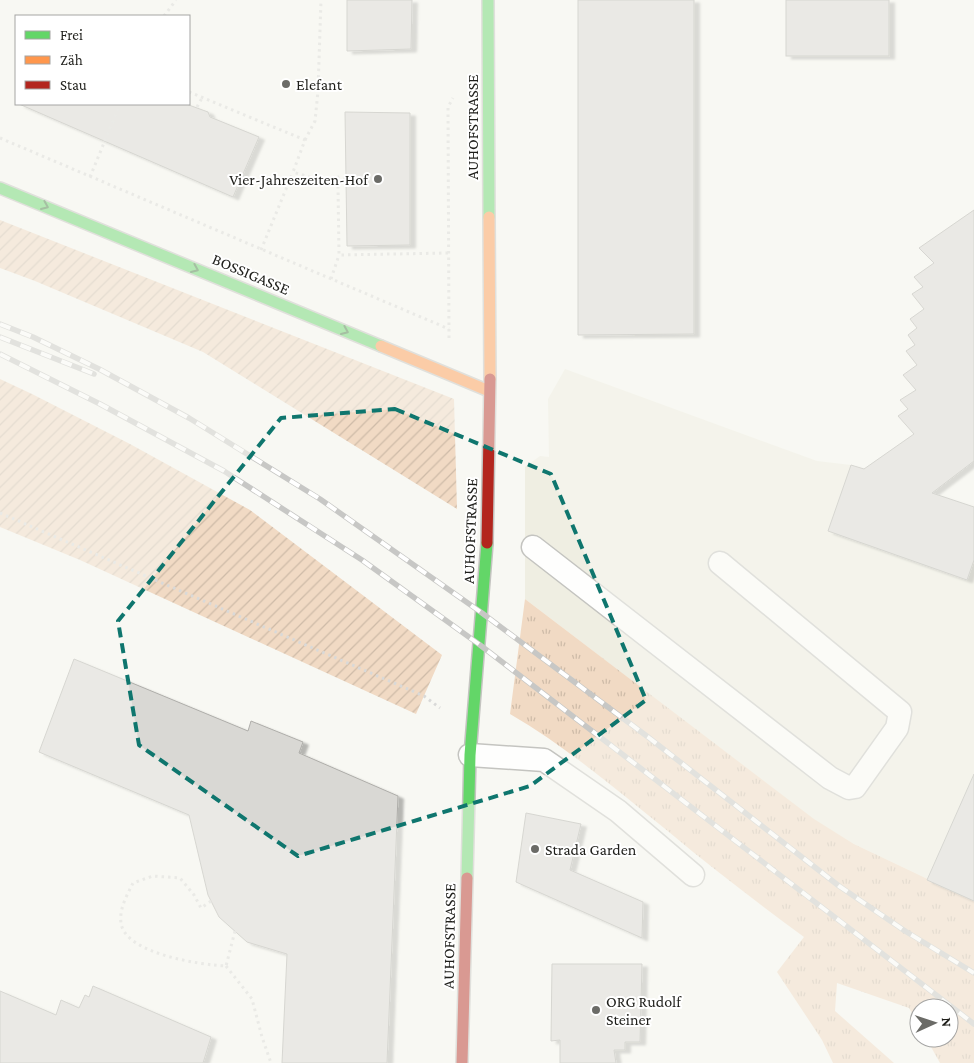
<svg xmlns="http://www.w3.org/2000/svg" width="974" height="1063" font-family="'Crimson Pro',serif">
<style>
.built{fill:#efeee2}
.grass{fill:url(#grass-tufts)}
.garden{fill:url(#garden-furrows)}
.building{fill:#d9d8d4;stroke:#afaeaa;filter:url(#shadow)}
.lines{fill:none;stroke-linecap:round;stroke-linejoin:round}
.lane-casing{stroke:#c4c4c0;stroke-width:25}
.fast-casing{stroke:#c4c4c0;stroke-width:14}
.slow-casing{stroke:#c4c4c0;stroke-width:14}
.jam-casing{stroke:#c4c4c0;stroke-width:14}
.path{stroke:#d9d9d8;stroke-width:3;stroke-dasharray:2.5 4;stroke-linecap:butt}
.lane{stroke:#fefefd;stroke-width:22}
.fast{stroke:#63d668;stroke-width:11}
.slow{stroke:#ff974d;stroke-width:11}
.jam{stroke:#b3261e;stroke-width:11}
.rail-casing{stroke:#c7c7c5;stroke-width:5.5}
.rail{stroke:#fff;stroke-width:4;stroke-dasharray:11;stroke-linecap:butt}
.oneway{stroke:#417a42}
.marked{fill:none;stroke:#0f766e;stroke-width:4;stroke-dasharray:10 6;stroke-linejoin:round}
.poi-dot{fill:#6b6b67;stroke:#fff;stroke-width:2}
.labels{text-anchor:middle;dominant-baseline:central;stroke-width:4;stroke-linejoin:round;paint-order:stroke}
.poi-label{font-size:16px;fill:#1f1f1b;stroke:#fff;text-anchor:start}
.street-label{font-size:16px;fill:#1f1f1b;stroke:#fff}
</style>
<defs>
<pattern id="grass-tufts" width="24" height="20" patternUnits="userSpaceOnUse" patternTransform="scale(1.25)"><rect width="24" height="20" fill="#f1dac4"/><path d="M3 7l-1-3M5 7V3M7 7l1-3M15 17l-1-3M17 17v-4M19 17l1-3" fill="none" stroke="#cebba8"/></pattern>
<pattern id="garden-furrows" width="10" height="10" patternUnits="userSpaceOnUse" patternTransform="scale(1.25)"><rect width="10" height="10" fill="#f1dac4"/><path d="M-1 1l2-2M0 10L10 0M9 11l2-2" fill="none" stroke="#cebba8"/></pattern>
<filter id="shadow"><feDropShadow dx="5.5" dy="3" stdDeviation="1" flood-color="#0004"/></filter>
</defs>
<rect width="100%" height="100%" fill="#f8f8f3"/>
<!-- built -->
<path class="built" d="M565,369L817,461L851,465L974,507V901L854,844L813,819L525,599V467L540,456L549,457L548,399Z"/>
<!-- grass -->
<path class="grass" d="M525,599L814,819L854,844L974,901V1063H940L926,1038H949V1008H919V1025L909,1008L837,983L835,1011L894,1063H833L822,1040L777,972L804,937C758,903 713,869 669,832C618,791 567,747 510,714Z"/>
<!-- garden -->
<g class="garden">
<path d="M0,220L454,399L457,509L203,352L35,281L0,268Z"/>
<path d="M0,379L32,394L130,444L250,510L442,655L416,714L80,560L0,527Z"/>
</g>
<!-- building -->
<g class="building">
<path d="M347,0H412L411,49L347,51Z"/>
<path d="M578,0H694V334L578,335Z"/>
<rect x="786" y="0" width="103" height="56"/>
<path d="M19,104H186L208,112L210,117L259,137L233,197Z"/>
<path d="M345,112L410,113V245L347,246Z"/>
<path d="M974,210V461L932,493L974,507V560L967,580L828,531L851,465L864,469L914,434L898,416L908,409L900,400L916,390L903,375L917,365L906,351L915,345L908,335L917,328L910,319L924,309L912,294L923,287L914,277L934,263L919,248Z"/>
<path d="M74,659L248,731L251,721L303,742L299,753L398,796L387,1063H282L287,954L247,942L219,917L208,895L189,815L39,752Z"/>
<path d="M974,774V901L927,880Z"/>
<path d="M526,813L581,824L570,870L643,902L642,938L516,882Z"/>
<path d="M552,964H642L640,1042H625V1050H614L616,1063H560V1040L551,1041Z"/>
<path d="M93,986L211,1037L203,1063H0V991L56,1015L61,1000L79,1008L85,995L89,997Z"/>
</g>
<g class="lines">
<defs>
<g id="lane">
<path d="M533,547L830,778L849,788L855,787L897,728L900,712L720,563"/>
<path d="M470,755L544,760L618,811L693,875"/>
</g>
<g id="fast">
<path d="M488,0L489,217"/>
<path d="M0,188L381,346"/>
<path d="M467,878L470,755L487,543"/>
</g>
<g id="slow">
<path d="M489,217L490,379"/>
<path d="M381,346L489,391"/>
</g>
<g id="jam">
<path d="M487,543L490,379"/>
<path d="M462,1063L467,878"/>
</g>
</defs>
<!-- lane casing -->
<use href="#lane" class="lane-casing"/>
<!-- fast casing -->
<use href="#fast" class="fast-casing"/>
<!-- slow casing -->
<use href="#slow" class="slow-casing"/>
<!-- jam casing -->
<use href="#jam" class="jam-casing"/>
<!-- path -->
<g class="path">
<path d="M164,16L176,0"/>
<path d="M189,92L305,140L293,172L338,186V177L346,178"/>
<path d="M197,107L202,98"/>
<path d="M0,138L449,329"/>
<path d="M305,140L315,121L318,91L321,0"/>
<path d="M90,177L120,104"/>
<path d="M338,186L339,255L448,253"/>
<path d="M261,250L293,172"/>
<path d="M331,279L339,255"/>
<path d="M449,338L448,107L453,98"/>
<path d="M0,513L424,696L440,708"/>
<path d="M211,901L201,908L194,895L180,878L153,876L133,883C127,895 119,909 121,923C125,954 202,965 226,966L235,931"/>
<path d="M226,966L252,999L262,1037L271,1063"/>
</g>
<!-- lane -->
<use href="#lane" class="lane"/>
<!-- fast -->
<use href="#fast" class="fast"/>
<!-- slow -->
<use href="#slow" class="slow"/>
<!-- jam -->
<use href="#jam" class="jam"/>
<defs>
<g id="rail">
<path d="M0,324L33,337L99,369L189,418L320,499L482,613L648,737L839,886L905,931L974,973"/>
<path d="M0,337L94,374"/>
<path d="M0,354L100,404L224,471L362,560L480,645L974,1024"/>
</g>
</defs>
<!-- rail casing -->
<use href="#rail" class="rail-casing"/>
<!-- rail -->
<use href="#rail" class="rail"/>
</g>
<!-- one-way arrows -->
<defs><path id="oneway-chevron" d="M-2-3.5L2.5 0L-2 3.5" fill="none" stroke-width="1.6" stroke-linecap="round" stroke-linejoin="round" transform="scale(1.25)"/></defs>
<g class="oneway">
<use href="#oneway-chevron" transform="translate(45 206) rotate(23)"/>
<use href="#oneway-chevron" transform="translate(195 269) rotate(23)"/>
<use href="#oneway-chevron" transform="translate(345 331) rotate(23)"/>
</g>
<!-- marked area -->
<path d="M0 0H974V1063H0ZM395,409L551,474L646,700L530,786L298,856L139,745L118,621L281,418Z" fill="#f8f8f3" fill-opacity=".55" fill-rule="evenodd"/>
<path class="marked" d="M395,409L551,474L646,700L530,786L298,856L139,745L118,621L281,418Z"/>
<!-- markers -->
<g class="poi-dot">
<circle cx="286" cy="84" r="5"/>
<circle cx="378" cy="179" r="5"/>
<circle cx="535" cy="849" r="5"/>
<circle cx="596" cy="1010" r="5"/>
</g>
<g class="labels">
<!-- poi labels -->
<g class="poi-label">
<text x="296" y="84">Elefant</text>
<text x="368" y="179" text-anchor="end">Vier-Jahreszeiten-Hof</text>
<text x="545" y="849">Strada Garden</text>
<text x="606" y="1001">ORG Rudolf<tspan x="606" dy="18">Steiner</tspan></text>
</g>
<!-- street labels -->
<g class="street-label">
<text transform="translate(472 127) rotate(-90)">AUHOFSTRASSE</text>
<text transform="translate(251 274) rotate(23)">BOSSIGASSE</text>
<text transform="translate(470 531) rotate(-88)">AUHOFSTRASSE</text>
<text transform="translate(449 936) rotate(-89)">AUHOFSTRASSE</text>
</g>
</g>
<!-- legend -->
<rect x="15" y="15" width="175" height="90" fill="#ffffff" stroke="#a5a5a4"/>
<rect x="25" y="31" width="25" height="8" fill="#63d668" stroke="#a5a5a4"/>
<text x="60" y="40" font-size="15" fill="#1f1f1b">Frei</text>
<rect x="25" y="56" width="25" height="8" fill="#ff974d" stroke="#a5a5a4"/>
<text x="60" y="65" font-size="15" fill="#1f1f1b">Zäh</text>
<rect x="25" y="81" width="25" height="8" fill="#b3261e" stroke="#a5a5a4"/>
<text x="60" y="90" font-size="15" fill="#1f1f1b">Stau</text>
<!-- north arrow -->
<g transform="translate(934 1023) rotate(87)"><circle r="24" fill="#ffffff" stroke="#a5a5a4"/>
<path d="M0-4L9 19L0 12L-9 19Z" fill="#6b6b67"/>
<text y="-8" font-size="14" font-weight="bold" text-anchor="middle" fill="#1f1f1b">N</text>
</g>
</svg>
